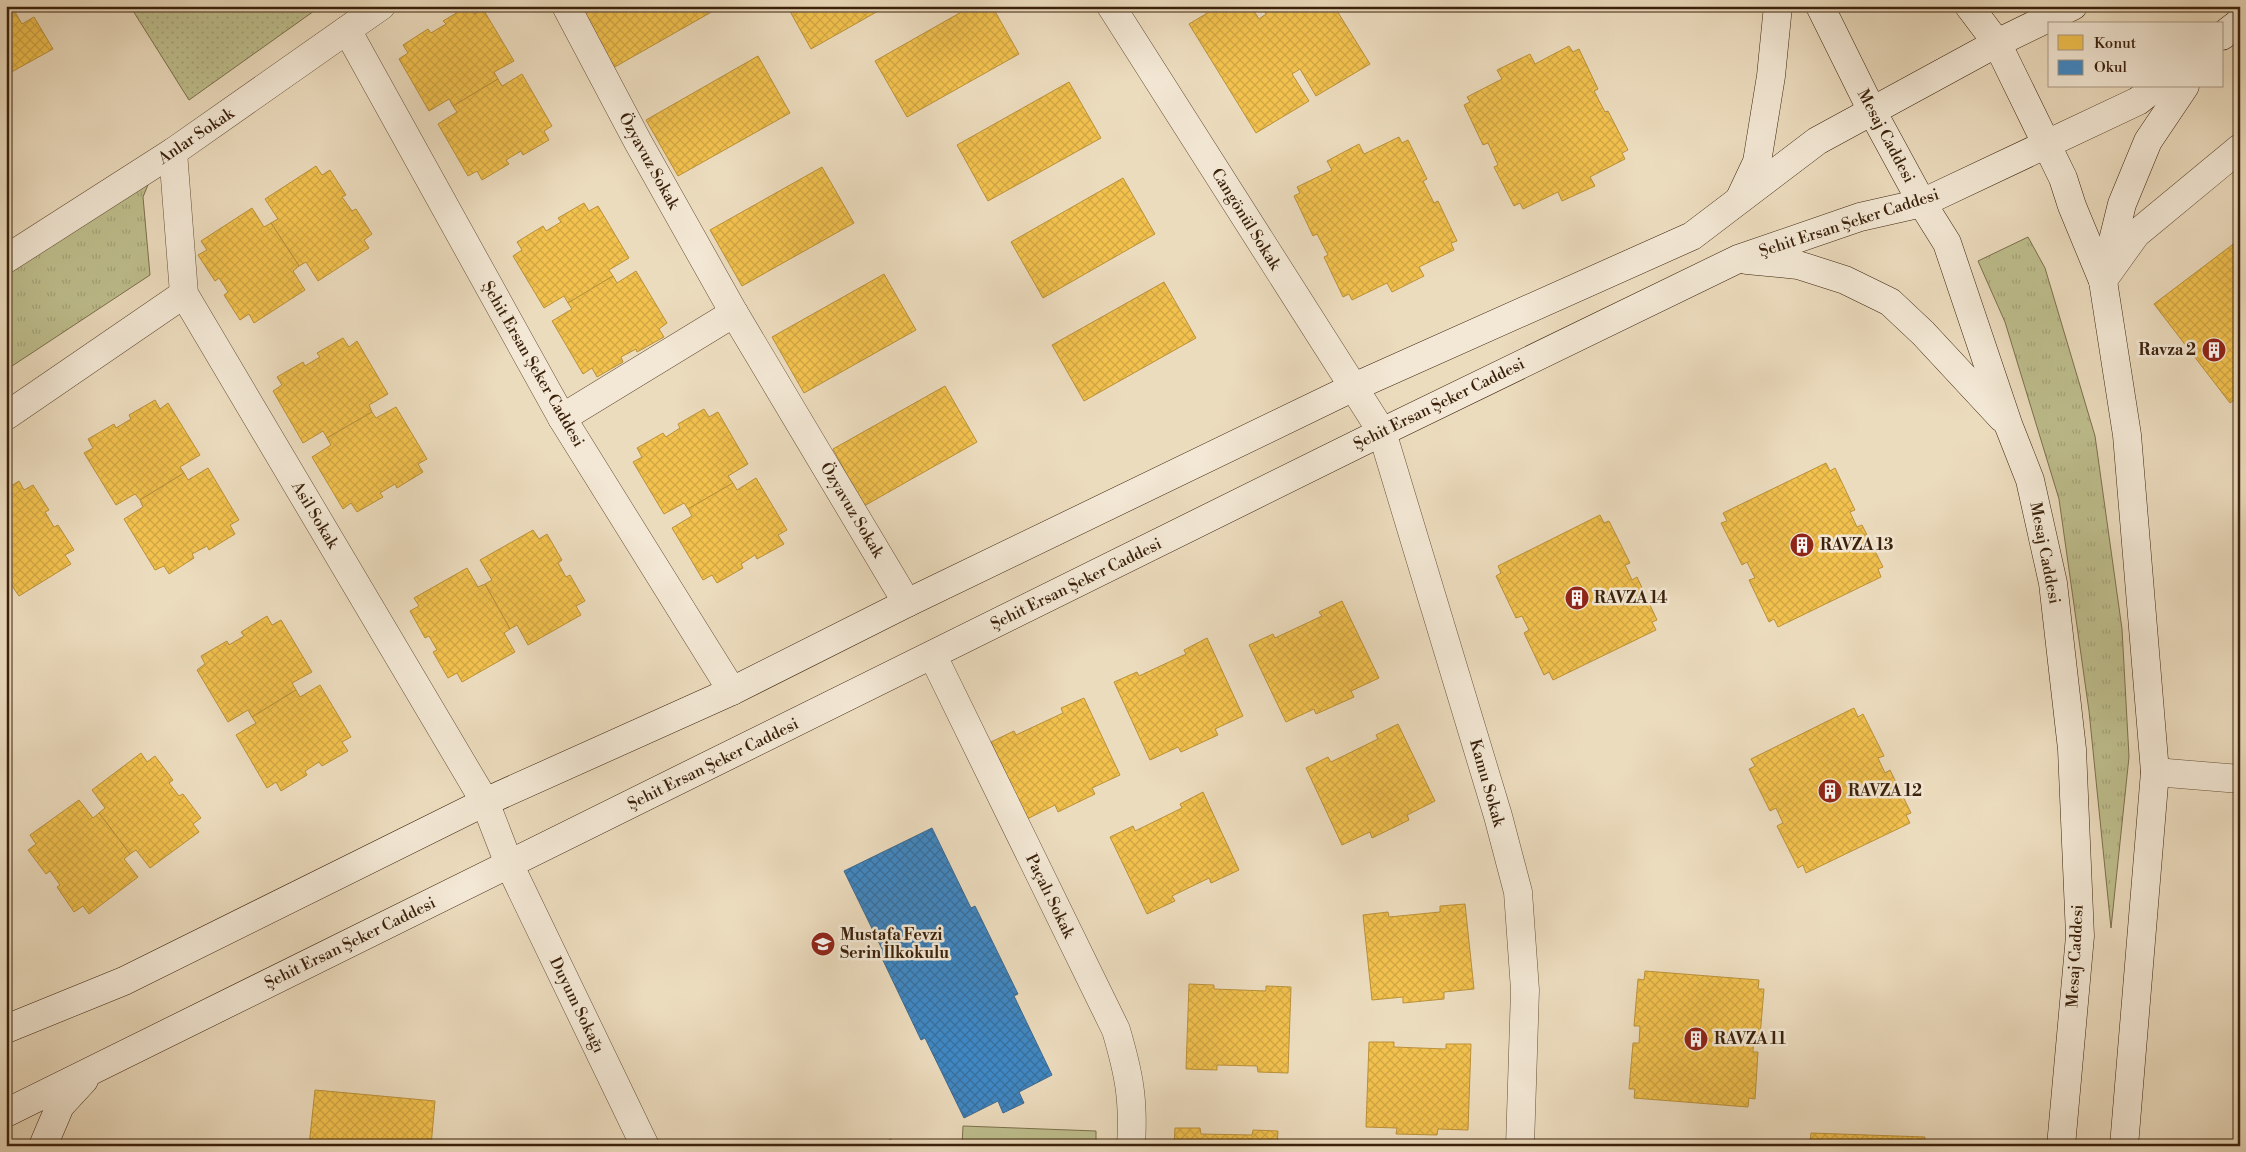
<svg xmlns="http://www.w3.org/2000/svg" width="2246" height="1152" font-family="'Libre Bodoni',serif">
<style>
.grass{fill:url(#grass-tufts);stroke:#7c704c}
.park{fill:url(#park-dots);stroke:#7c704c}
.pitch{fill:#bebe8d;stroke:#7c704c}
.homes{fill:url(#homes-cross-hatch);stroke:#bb913a}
.schools{fill:url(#schools-cross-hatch);stroke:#3e698d}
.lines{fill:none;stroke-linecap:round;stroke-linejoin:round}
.street-casing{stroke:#675038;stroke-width:29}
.secondary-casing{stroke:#3b210b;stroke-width:29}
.street{stroke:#f3e8d5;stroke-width:28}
.secondary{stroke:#f3e8d5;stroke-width:28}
.labels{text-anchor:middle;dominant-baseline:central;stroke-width:5;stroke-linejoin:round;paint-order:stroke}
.street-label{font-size:16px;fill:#3b210b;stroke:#f3e8d5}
.poi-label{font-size:16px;font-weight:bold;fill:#3b210b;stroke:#f3e8d5;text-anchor:start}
</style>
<defs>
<pattern id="grass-tufts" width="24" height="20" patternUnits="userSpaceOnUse" patternTransform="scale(1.25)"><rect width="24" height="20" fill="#bebe8d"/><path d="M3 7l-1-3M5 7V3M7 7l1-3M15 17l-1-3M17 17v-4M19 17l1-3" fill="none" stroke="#a4a378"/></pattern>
<pattern id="park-dots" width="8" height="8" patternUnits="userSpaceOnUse" patternTransform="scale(1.25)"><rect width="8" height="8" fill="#bebe8d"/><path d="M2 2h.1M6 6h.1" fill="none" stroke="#a4a378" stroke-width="1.8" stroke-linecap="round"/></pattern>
<pattern id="homes-cross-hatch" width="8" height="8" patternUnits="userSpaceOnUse" patternTransform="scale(1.25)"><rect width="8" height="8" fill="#f2c14e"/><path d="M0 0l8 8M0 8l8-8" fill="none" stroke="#d0a643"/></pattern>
<pattern id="schools-cross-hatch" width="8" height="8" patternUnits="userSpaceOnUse" patternTransform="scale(1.25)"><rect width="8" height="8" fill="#3f88c5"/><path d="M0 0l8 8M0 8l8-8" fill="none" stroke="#366f9e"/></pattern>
</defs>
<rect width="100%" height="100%" fill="#ecdcbe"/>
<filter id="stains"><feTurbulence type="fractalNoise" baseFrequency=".004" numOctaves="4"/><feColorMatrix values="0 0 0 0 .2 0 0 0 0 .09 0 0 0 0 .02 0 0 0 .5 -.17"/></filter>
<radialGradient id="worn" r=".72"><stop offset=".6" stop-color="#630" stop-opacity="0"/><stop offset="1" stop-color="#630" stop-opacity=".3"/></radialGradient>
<!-- grass -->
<g class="grass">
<path d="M154,170L143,197L150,275L6,370V269Z"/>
<path d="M2028,237L2045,268L2095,436L2122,629L2129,757L2111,928L2089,711L2059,499L2005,322L1978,261Z"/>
</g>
<!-- park -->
<path class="park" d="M130,6H321L189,100Z"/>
<!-- pitch -->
<path class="pitch" d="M963,1126L1096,1131V1146H962Z"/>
<!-- homes -->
<g class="homes">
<path d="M6,6H25L15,12L22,24L34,17L53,49L6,75Z"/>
<path d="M468,6L474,14L483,9L514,61L494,72L498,79L453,106L449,99L429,111L399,59L408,53L403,45L428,29L431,33L446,24L443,21Z"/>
<path d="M591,6H722L613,68L580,12Z"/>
<path d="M787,6H887L811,49Z"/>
<path d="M972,6H992L1019,54L907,117L875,61Z"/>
<path d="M1219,6H1251L1259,19L1266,14L1262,6H1334L1370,64L1316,96L1300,69L1292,74L1309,101L1256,133L1189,24Z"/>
<path d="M1569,46L1573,52L1579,49L1598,89L1594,91L1605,112L1608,111L1628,150L1622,153L1625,159L1590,177L1595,186L1562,201L1558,192L1523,209L1520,203L1514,206L1494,167L1498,165L1488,143L1483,145L1464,105L1470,102L1467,97L1502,79L1497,70L1530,54L1535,64Z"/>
<path d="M758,56L790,113L678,176L646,120Z"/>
<path d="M522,74L552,126L544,131L549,140L523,155L521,151L506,160L509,164L482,180L477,171L468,176L438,124L457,112L453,106L498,79L502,86Z"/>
<path d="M1069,82L1101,138L988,201L957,145Z"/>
<path d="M1399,137L1402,143L1408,140L1427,179L1423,181L1434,203L1438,201L1457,241L1451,243L1454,250L1419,267L1424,276L1392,292L1387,283L1352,300L1349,294L1343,297L1324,257L1328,255L1317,234L1313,236L1294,196L1300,193L1297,187L1332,170L1327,161L1359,144L1364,154Z"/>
<path d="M316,166L322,175L330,170L346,195L342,197L352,211L356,209L372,234L364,240L369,248L318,281L306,262L299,266L271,223L278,219L265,199Z"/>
<path d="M822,167L854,223L742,286L710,230Z"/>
<path d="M1123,178L1155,234L1043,298L1011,242Z"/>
<path d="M584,203L589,211L598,206L629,258L609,270L613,276L568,303L564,296L544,308L513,256L522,250L517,242L543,226L546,231L561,222L558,218Z"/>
<path d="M252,208L264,227L271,223L299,266L293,271L305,290L254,323L249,314L240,320L224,295L228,292L219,278L215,281L198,255L207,250L201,241Z"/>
<path d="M2240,239V396L2230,403L2154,304Z"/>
<path d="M636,271L667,323L659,329L664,337L637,352L636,349L621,357L623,362L597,377L592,368L583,374L552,321L572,309L568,303L613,276L617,283Z"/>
<path d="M884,274L916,330L804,393L772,337Z"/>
<path d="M1164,282L1196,338L1084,401L1052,345Z"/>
<path d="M343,338L349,347L357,341L388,394L369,405L372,412L327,438L323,431L303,443L273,391L282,385L277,377L303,362L305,366L320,357L317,353Z"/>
<path d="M945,386L977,442L864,506L833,449Z"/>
<path d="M155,400L160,409L168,403L200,455L180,467L184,473L140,500L135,494L116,505L84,453L93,448L88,439L114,424L116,428L131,419L129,415Z"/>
<path d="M396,407L427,459L418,464L423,472L397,488L395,484L380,493L383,497L357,512L351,503L343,509L312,457L331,445L327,438L372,412L376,418Z"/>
<path d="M704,409L709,417L718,412L748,464L728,476L733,483L688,509L684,503L664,514L633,462L642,457L637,448L663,433L666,437L680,428L678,424Z"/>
<path d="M1826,463L1830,471L1835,468L1855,510L1850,512L1857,527L1862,525L1883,567L1878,569L1881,577L1778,627L1774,619L1769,622L1749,580L1755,578L1747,562L1742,565L1721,523L1727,521L1723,513Z"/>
<path d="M208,468L239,520L230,525L235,534L209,550L207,546L192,554L194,558L169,574L164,566L155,570L124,519L143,507L140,500L184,473L188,480Z"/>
<path d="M756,478L787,530L778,535L784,544L757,559L755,555L741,564L743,568L717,583L712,575L703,580L672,528L692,516L688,509L733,483L737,490Z"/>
<path d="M19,481L24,490L33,485L49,510L45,512L54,527L58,525L74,550L65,555L71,564L19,596L6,577V489Z"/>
<path d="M1600,515L1604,523L1609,521L1630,563L1625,565L1632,580L1637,577L1657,620L1652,622L1656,630L1553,680L1549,672L1544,675L1524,633L1529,630L1522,616L1516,618L1496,576L1501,573L1498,566Z"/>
<path d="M533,530L539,539L547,534L562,560L558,563L566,577L570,575L585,601L576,606L581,615L528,645L517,625L510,629L485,584L492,580L480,560Z"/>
<path d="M467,568L478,587L485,584L510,629L504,633L515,652L462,682L457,673L448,678L433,652L437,650L429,636L425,638L410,611L419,606L414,598Z"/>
<path d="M1342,601L1379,678L1351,691L1354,697L1316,714L1314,709L1286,722L1249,645L1273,634L1275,638L1322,616L1319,612Z"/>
<path d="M267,616L272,625L281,620L312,672L292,683L296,690L252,717L248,710L228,722L197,670L205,664L201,656L227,641L229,645L244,636L241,632Z"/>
<path d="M1207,638L1243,716L1215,729L1218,735L1181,752L1178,747L1150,760L1114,682L1137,672L1139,676L1186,654L1184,650Z"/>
<path d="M320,685L351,737L342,742L348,751L322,766L319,762L305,771L307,775L281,791L276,782L267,788L236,735L256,723L252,717L296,690L300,697Z"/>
<path d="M1084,698L1120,775L1092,788L1095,794L1058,812L1055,805L1027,819L991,742L1014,731L1016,735L1063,713L1061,708Z"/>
<path d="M1854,708L1858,717L1863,714L1884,756L1878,758L1885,773L1890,770L1911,813L1906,815L1910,823L1806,873L1803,865L1798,868L1777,826L1783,823L1776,808L1770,811L1749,769L1755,766L1751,759Z"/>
<path d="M1398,724L1435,801L1407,815L1409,820L1372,838L1370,832L1342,845L1306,768L1328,757L1331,762L1378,739L1376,735Z"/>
<path d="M141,753L147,762L155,756L173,780L169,783L179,796L183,794L201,818L193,824L199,832L150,868L136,850L130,854L99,813L105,808L92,790Z"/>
<path d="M1203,792L1239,870L1211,883L1209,878L1172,896L1175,901L1147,914L1110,837L1133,826L1135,831L1182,808L1180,804Z"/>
<path d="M79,800L93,818L99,813L130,854L124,859L138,877L89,914L83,906L74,912L57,887L60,885L50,871L46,874L28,850L36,844L30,835Z"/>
<path d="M1465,904L1474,989L1444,992V999L1403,1003V997L1372,1000L1363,915L1388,912L1389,917L1440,912V906Z"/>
<path d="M1645,971L1759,980L1758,989H1764L1760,1036L1754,1035L1753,1052H1758L1755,1099L1749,1098L1748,1107L1634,1098L1635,1089H1629L1633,1043H1639L1640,1026H1634L1638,979L1644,980Z"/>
<path d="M1189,984L1214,985V989L1266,991V986L1291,987L1288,1073L1258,1072L1257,1066L1217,1065V1070L1186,1069Z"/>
<path d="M1369,1042H1394V1047L1446,1049V1044H1471L1468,1130L1438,1129L1437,1135L1396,1134L1397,1128L1366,1127Z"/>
<path d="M315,1090L435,1101L431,1146H309Z"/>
<path d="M1175,1128H1200L1201,1134L1252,1135L1253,1130L1278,1131L1277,1146H1174Z"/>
<path d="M1811,1133L1925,1137L1924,1146H1927H1804V1142H1810Z"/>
</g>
<!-- schools -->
<g class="schools">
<path d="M932,828L971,908L975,906L1018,994L1014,996L1052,1075L1019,1092L1024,1103L1003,1113L998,1101L964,1118L925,1038L921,1040L879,952L883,951L844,871Z"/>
<path d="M891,1139L895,1146H878Z"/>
</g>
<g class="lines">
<defs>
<g id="street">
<path d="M566,6L638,142L734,313L907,603"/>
<path d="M1111,6L1382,432L1498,816L1518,892L1525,990L1520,1146"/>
<path d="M347,30L562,418L732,691"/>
<path d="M173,152L184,294L485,802L509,864L645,1146"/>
<path d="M6,259L173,152L381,6"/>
<path d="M2103,280L2136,234L2240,148"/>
<path d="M6,416L184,294"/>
<path d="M562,418L734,313"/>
<path d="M933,656L1116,1030C1129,1074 1134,1100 1131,1146"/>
<path d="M2155,772L2240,779"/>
</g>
<g id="secondary">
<path d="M1820,6L1872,111L1922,203L1947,243L2008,424L2030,480L2053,583L2072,749L2080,936L2061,1146"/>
<path d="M1969,6L1997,43L2063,178L2072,206L2103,281L2127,435L2155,772L2124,1146"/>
<path d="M2222,36L2240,22"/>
<path d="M1741,196L1757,162L1771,76L1778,6"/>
<path d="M1747,260L1798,265L1845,280L1890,302L1923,333L2002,418"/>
<path d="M2103,281L2122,204L2148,141L2185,86"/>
<path d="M6,1029L124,981L485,802L732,691L907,603L1354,387L1692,236L1817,141L1997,43L2073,6"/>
<path d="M6,1113L1382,432L1738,259L1860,217L1922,203L2138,101L2157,86"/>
<path d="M43,1146L60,1106L84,1080"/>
</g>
</defs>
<!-- street casing -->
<use href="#street" class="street-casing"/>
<!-- secondary casing -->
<use href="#secondary" class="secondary-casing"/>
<!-- street -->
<use href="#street" class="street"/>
<!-- secondary -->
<use href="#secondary" class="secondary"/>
</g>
<!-- icons -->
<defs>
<symbol id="building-disc" viewBox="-11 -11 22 22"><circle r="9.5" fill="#8f2418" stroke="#f3e8d5"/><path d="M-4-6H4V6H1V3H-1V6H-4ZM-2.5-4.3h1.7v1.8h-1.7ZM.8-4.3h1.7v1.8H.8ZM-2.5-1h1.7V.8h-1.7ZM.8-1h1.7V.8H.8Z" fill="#fff"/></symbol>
<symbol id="school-disc" viewBox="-11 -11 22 22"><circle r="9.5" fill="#8f2418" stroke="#f3e8d5"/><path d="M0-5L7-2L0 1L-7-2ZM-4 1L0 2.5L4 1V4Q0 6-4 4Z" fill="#fff"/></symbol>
</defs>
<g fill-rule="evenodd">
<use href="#building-disc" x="2200" y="336" width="28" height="28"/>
<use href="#building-disc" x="1788" y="531" width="28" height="28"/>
<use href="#building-disc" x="1563" y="584" width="28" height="28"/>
<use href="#building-disc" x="1816" y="777" width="28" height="28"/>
<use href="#school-disc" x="809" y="930" width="28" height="28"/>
<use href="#building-disc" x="1682" y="1025" width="28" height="28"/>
</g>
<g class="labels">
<!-- street labels -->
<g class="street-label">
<text transform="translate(196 136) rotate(-34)">Anlar Sokak</text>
<text transform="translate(1886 136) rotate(62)">Mesaj Caddesi</text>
<text transform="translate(649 161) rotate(61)">Özyavuz Sokak</text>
<text transform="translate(1246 219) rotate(58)">Cangönül Sokak</text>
<text transform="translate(1849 223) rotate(-18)">Şehit Ersan Şeker Caddesi</text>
<text transform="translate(533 364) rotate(60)">Şehit Ersan Şeker Caddesi</text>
<text transform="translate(1439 404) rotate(-26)">Şehit Ersan Şeker Caddesi</text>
<text transform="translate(852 510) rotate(59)">Özyavuz Sokak</text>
<text transform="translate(315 515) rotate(59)">Asil Sokak</text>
<text transform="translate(2045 553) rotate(79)">Mesaj Caddesi</text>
<text transform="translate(1076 584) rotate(-26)">Şehit Ersan Şeker Caddesi</text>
<text transform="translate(713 764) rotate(-26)">Şehit Ersan Şeker Caddesi</text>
<text transform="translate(1487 783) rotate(74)">Kamu Sokak</text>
<text transform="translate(1050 896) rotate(64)">Paçalı Sokak</text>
<text transform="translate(350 943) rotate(-26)">Şehit Ersan Şeker Caddesi</text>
<text transform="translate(2075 956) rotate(-87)">Mesaj Caddesi</text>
<text transform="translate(577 1005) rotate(64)">Duyum Sokağı</text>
</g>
<!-- poi labels -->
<g class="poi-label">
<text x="2196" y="350" text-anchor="end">Ravza 2</text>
<text x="1820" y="545">RAVZA 13</text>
<text x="1594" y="598">RAVZA 14</text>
<text x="1848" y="791">RAVZA 12</text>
<text x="840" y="935">Mustafa Fevzi<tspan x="840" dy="18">Serin İlkokulu</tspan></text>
<text x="1714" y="1039">RAVZA 11</text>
</g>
</g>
<!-- margin -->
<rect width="2246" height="1152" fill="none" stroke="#ecdcbe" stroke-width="25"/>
<rect x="8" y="8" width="2231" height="1137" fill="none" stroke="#3b210b" stroke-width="2.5"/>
<rect x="12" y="12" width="2221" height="1127" fill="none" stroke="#3b210b"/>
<!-- legend -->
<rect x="2048" y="22" width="175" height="65" fill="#f3e8d5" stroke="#a99884"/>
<rect x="2058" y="35" width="25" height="15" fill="#f2c14e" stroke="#a99884"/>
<text x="2094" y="48" font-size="15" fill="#3b210b">Konut</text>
<rect x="2058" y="60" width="25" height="15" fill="#3f88c5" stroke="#a99884"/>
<text x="2094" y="72" font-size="15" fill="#3b210b">Okul</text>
<rect width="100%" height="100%" filter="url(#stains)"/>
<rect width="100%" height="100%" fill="url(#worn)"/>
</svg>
